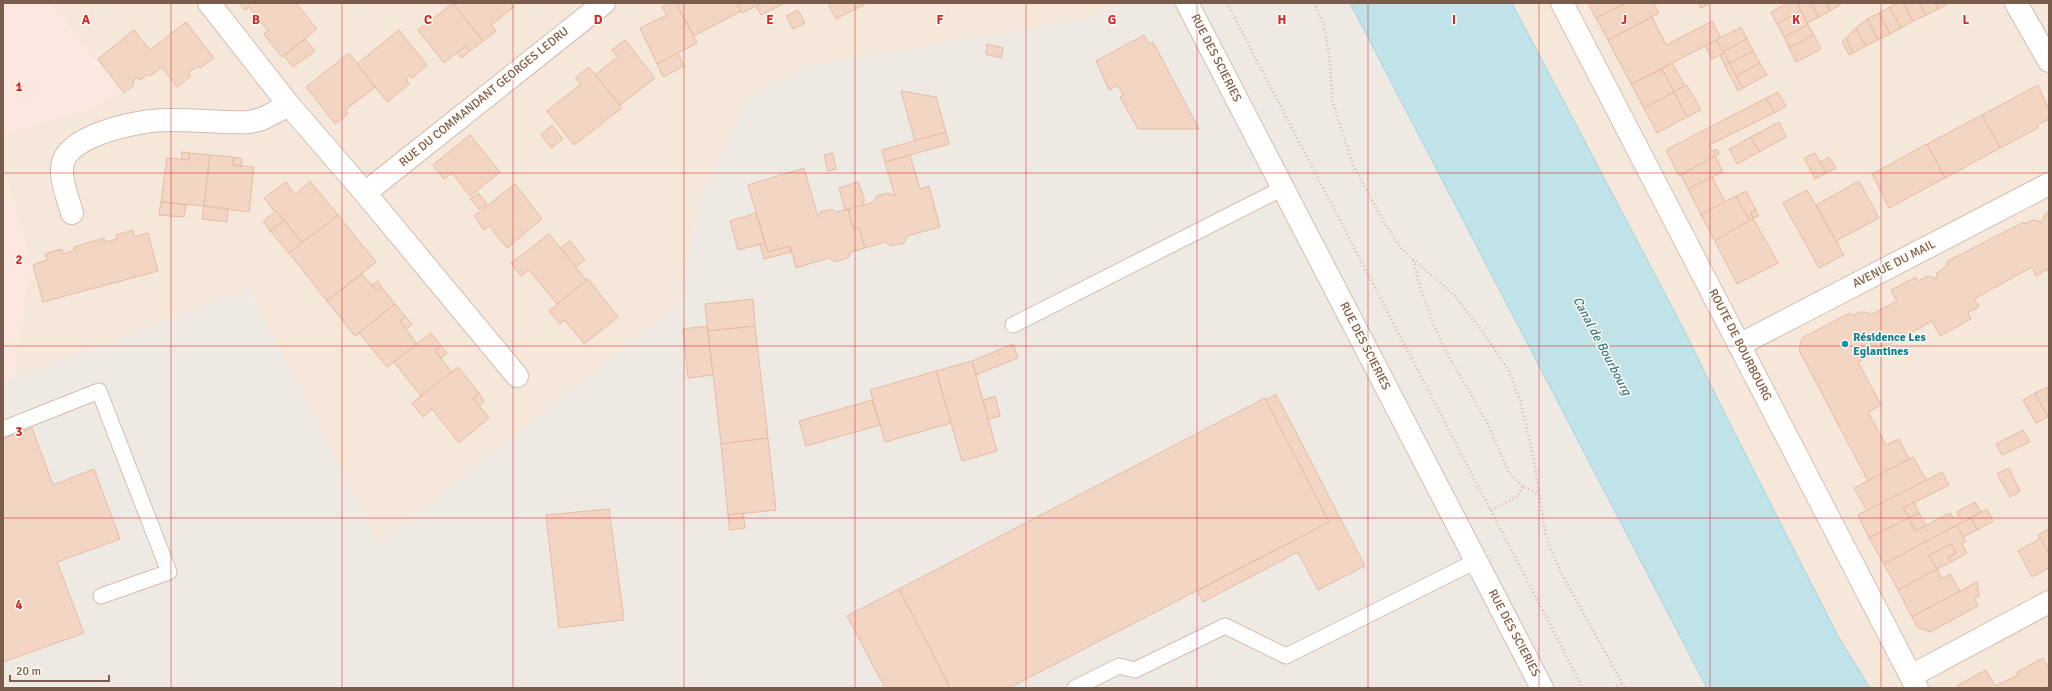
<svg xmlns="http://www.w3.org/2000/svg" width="2052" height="691" font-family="Signika,sans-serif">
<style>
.residential{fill:#f5e8da}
.commercial{fill:#fde8e0}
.industrial{fill:#efe9e4}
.water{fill:#bfe3e8;stroke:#a5d3da}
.building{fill:#f3d5c3;stroke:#e6bba3}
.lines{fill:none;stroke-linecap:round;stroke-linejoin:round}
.service-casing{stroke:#d1beb0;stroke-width:17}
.minor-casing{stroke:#d1beb0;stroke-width:24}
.tertiary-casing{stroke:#d1beb0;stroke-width:24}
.secondary-casing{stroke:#d6c0b0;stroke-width:24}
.path{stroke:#d9b8a5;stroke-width:2.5;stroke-dasharray:1 3;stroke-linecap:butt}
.service{stroke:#fff;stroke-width:15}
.minor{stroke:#fff;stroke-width:22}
.tertiary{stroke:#fff;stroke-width:22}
.secondary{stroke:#fff;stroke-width:22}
.grid{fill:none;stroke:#d62828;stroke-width:1;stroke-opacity:0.55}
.culture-dot{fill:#0f9aa8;stroke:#fffaf3;stroke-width:1.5}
.labels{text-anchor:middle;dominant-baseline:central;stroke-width:3;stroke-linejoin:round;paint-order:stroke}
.street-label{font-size:12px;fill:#7a5c4d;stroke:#fffaf3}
.culture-label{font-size:12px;font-weight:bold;fill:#0d838f;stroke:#fffaf3;text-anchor:start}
.water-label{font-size:13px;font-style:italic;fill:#437c86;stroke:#fffaf3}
.grid-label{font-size:13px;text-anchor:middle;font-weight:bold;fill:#d62828;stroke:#fffaf3;stroke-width:3;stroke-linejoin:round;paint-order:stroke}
</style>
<rect width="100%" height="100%" fill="#fdf6ec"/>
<!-- residential -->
<g class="residential">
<path d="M50,3H1126L1083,19L703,193L677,306L379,546L249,290L13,379L31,263L3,165V134L96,108L119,91Z"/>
<path d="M1513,3H2049V688H1870L1839,638L1714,391Z"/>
</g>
<!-- commercial -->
<g class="commercial">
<path d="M3,3H50L120,91L96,108L3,134Z"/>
<path d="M3,165L31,263L13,379L3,382Z"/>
</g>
<!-- industrial -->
<path class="industrial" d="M1126,3H1384L1755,688H3V382L249,290L379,545L677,306L703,193L748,99L807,66L1083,19Z"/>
<!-- water -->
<path class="water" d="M1350,3H1512L1683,328L1724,412L1839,638L1870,688H1707Z"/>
<!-- building -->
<g class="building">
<path d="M239,3H296L317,29L282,57L264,34L268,31L249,7L245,10Z"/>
<path d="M453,3L483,41L470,51L466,46L444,63L418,30Z"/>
<path d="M453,3H510L514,7L491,25L496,31L483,41Z"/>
<path d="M670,3H676L697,43L657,64L640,28L667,15L662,7Z"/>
<path d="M676,3H737L741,11L694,36Z"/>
<path d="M737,3H762L742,13Z"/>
<path d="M762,3H785L761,15L756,6Z"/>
<path d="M828,3H867L836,19Z"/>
<path d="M1588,3H1626L1596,18Z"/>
<path d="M1626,3H1654L1659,13L1608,40L1596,18Z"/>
<path d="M1698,3H1711L1701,8Z"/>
<path d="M1788,3H1797L1801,11L1777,24L1771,12Z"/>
<path d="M1797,3H1811L1819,17L1807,23Z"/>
<path d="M1811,3H1826L1830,11L1819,17Z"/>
<path d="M1826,3H1840L1841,4L1830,11Z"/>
<path d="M1898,3H1903L1913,21L1901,28L1890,7Z"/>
<path d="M1903,3H1919L1926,15L1913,21Z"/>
<path d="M1919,3H1935L1938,9L1926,15Z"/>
<path d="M1935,3H1949L1938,9Z"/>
<path d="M1890,7L1901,28L1890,34L1879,13Z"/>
<path d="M798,10L805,23L793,29L786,16Z"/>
<path d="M1801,11L1808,25L1784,37L1777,24Z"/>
<path d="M1879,13L1890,34L1878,40L1867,19Z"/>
<path d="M1652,17L1666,45L1712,21L1721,38L1631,84L1608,40Z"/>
<path d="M1867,19L1878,40L1866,46L1856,28Z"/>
<path d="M186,22L214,58L200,68L198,66L188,73L191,76L177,87L162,67L150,76L148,74L140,80L138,77L134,80L133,86L124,93L98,59L134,30L150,50Z"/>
<path d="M1808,25L1814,35L1789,48L1784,37Z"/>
<path d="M1741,27L1747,39L1723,52L1716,40Z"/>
<path d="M1856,28L1866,46L1853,53L1846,38Z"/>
<path d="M399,30L427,65L412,78L409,75L406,79L409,84L387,102L357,64Z"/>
<path d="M1144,35L1149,44L1153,42L1199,129H1138L1120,97L1123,95L1118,85L1109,90L1096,61Z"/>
<path d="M1814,35L1821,49L1796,62L1789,48Z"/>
<path d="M1846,38L1853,53L1849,55L1842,42Z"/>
<path d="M305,39L315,51L293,67L284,56Z"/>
<path d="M1747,39L1753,51L1729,63L1723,52Z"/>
<path d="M625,40L655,78L620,105L595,75L618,57L612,50Z"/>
<path d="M1716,40L1724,53L1712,59L1705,46Z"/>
<path d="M987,44L1003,48L1001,58L986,54Z"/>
<path d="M466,46L470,51L461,58L457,52Z"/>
<path d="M1753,51L1760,63L1736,76L1729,63Z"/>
<path d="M349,53L375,87L345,110L348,114L335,124L306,87Z"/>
<path d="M678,53L684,66L663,77L657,64Z"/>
<path d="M1724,53L1729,63L1725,66L1720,55Z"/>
<path d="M1672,63L1685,86L1674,92L1662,69Z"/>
<path d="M1729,63L1743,88L1738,91L1725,66Z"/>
<path d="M1760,63L1767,75L1743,88L1736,76Z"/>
<path d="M589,67L622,108L574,145L547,111L581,84L575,78Z"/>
<path d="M1662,69L1674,92L1644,108L1631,84Z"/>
<path d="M1687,85L1701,110L1687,117L1674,92Z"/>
<path d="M2038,85L2049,110V119L2037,125L2038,128L2000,148L1982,115Z"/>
<path d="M901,91L936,97L946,132L915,141Z"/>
<path d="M1674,92L1687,117L1657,133L1644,108Z"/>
<path d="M1778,92L1786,106L1774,113L1766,98Z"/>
<path d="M1766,98L1774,113L1709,145L1712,151L1717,149L1719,154L1679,176L1666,150Z"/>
<path d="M1982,115L2000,148L1945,178L1927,144Z"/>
<path d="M1779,122L1786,137L1759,152L1751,137Z"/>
<path d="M552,125L563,139L551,148L541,135Z"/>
<path d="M946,132L949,144L885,162L882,150Z"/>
<path d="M470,135L500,172L470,196L452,173L444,179L433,165Z"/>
<path d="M1751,137L1759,152L1737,164L1729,149Z"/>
<path d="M1927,144L1945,178L1889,208L1872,174Z"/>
<path d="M182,152L190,153L189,160L181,159Z"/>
<path d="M190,153L210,155L204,206L161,202L167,158L189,160Z"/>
<path d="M833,153L836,169L828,171L824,155Z"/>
<path d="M1815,153L1826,173L1815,179L1804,158Z"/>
<path d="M210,155L233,157V165L254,167L249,212L204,206Z"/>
<path d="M910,155L920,189L929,186L940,227L907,236L904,243L891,246L885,242L865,248L859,228L853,229L848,209L874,202L877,196L888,193L895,196L885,162Z"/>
<path d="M1715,156L1723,172L1688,189L1681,175Z"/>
<path d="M233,157L242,159L241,166L233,165Z"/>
<path d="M1829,157L1836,168L1826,173L1820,162Z"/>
<path d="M804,168L818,217L820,212L832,209L836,212L848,209L853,229L859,228L865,248L851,252L848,258L835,262L829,258L796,268L790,246L768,252L748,185Z"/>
<path d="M1712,177L1725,202L1701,215L1688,189Z"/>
<path d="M310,181L338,215L302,243L277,211L275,212L264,198L286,182L295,195Z"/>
<path d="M1859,181L1879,218L1836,241L1816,205Z"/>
<path d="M858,182L865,201H863L864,205L845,210L839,188Z"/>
<path d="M515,184L542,219L507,248L489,226L484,230L474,216Z"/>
<path d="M1807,190L1844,255L1819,268L1783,203Z"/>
<path d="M1746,191L1756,210L1751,213L1753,218L1750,221L1736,196Z"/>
<path d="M478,193L487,204L479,209L470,199Z"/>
<path d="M1736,196L1750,221L1715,241L1701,215Z"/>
<path d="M161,202L186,205L184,217L159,215Z"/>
<path d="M204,206L228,209L227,222L202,219Z"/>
<path d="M1756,210L1759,216L1753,218L1751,213Z"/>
<path d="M277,211L284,220L270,231L263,221Z"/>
<path d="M2049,212V273L2047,269L2036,276L2032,267L1974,299L1979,307L1968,312L1971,319L1940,336L1932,321L1858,362L1881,405L1868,412L1886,445L1899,439L1909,459L1868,481L1799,350L1802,338L1850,313L1852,316L1860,312H1866L1871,315L1897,301L1891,290L1916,277L1918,281L1928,276L1936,279L1937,273L1948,265L1946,262L2024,222L2025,224L2033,220L2042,222L2045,214Z"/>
<path d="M756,213L765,243L738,250L730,221Z"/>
<path d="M338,215L376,262L327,301L289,253Z"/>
<path d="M1753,218L1778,263L1737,284L1715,241Z"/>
<path d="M284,220L302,243L289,253L270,231Z"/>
<path d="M133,230L134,237L148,233L158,271L43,302L33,265L47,260L45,254L62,249L63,254L75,250L74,247L104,238L105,242L117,239L116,235Z"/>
<path d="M549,234L587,281L557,304L529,270L521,276L511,263Z"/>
<path d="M570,241L585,260L575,267L561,248Z"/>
<path d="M765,243L768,252L790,246L791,252L764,259L760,244Z"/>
<path d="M362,274L377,291L382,288L395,304L355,336L327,301Z"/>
<path d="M588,279L618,317L584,344L565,320L560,324L549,311Z"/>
<path d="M378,281L382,288L377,291L372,285Z"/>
<path d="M753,299L755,326L708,331L705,304Z"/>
<path d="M395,304L405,316L400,321L417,344L387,367L359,333Z"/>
<path d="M405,316L412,324L406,329L400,321Z"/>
<path d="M707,326L713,375L688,378L683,329Z"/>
<path d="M755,326L768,438L721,444L708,331Z"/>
<path d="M431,333L441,346L435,351L452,372L421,396L394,362Z"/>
<path d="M1013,344L1018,358L976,375L972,361Z"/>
<path d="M441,346L447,353L441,358L435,351Z"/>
<path d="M972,361L997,451L962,461L936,371Z"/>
<path d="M458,367L479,393L473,398L489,418L459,443L432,409L423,417L412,403Z"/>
<path d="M936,371L951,423L885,442L870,390Z"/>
<path d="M2048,387L2049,416L2048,417L2035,393Z"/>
<path d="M479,393L484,401L479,406L473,398Z"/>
<path d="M2035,393L2048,417L2036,423L2023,400Z"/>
<path d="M1276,394L1365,566L1318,590L1298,552L1203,602L1197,591L1329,522L1266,400Z"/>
<path d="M995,396L1000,416L988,419L983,400Z"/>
<path d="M1265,398L1329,522L1009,688H950L899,589Z"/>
<path d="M872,400L880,425L806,446L799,421Z"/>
<path d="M32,428L53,485L94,469L120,539L57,562L84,633L3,662V439Z"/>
<path d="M2023,430L2030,442L2002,455L1996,444Z"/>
<path d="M768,438L776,510L728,515L721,444Z"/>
<path d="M1913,457L1926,480L1867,511L1854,488Z"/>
<path d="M2009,468L2020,491L2010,497L1997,474Z"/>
<path d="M1942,472L1949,485L1903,508L1909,518L1869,538L1858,515Z"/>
<path d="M1914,502L1919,513L1909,518L1903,508Z"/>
<path d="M1975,502L1981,512L1884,564L1869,538L1909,518L1915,531L1950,513L1954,519L1959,516L1957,512Z"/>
<path d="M609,509L624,620L559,628L546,515Z"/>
<path d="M1987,509L1993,521L1977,530L1971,518Z"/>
<path d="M743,513L745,528L730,530L728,515Z"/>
<path d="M1919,513L1926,526L1915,531L1909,518Z"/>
<path d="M1971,518L1977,530L1963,537L1957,525Z"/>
<path d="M1957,525L1966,542L1961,543L1967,553L1951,562L1948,557L1956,553L1951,544L1929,555L1937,569L1898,590L1884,564Z"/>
<path d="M2049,529V554L2038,535Z"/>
<path d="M2041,538L2049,554V568L2032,577L2018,551Z"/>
<path d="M1951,544L1956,553L1948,557L1951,562L1937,569L1929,555Z"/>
<path d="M1937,569L1942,579L1950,574L1960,591L1912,617L1898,590Z"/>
<path d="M1977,582L1979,596L1974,598L1978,606L1930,632L1917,627L1912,617Z"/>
<path d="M899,589L950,688H885L847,616Z"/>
<path d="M2043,658L2049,669V685L2043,688H1957L1958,685L1986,670L1995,686L2018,675L2017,672Z"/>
</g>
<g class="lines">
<defs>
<g id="service">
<path d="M1013,325L1283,188"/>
<path d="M3,429L99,391L169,572L101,596"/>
<path d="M1075,688L1119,666L1135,670L1225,626L1286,656L1476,561"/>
</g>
<g id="minor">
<path d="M209,3L289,105L365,193L517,376"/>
<path d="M2016,3L2049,61"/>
<path d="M365,193L604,3"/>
<path d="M72,213C68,198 59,178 63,162C71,136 128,124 151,121C183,117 218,124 249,122L262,119L289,105"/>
<path d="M1739,345L2049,184"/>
<path d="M1911,676L2049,602"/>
</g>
<path id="tertiary" d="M1187,3L1542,688"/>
<path id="secondary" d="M1562,3L1917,688"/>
</defs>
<!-- service casing -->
<use href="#service" class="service-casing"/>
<!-- minor casing -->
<use href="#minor" class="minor-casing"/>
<!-- tertiary casing -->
<use href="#tertiary" class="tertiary-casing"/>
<!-- secondary casing -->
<use href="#secondary" class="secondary-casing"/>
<!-- path -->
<g class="path">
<path d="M1227,3L1583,688"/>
<path d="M1314,3L1324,25L1330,61L1332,100L1353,165L1386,226L1401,248L1455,296L1482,331L1508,369L1520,400L1532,450L1546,537L1560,571L1625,688"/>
<path d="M1413,260L1421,291L1433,323L1449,357L1487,422L1508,471L1523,487L1538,493"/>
<path d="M1491,510L1517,497L1523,487"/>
<path d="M1613,688L1623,683"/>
</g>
<!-- service -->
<use href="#service" class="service"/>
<!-- minor -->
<use href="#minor" class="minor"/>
<!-- tertiary -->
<use href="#tertiary" class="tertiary"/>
<!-- secondary -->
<use href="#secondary" class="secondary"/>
</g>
<!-- grid -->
<path class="grid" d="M171,3V688M342,3V688M513,3V688M684,3V688M855,3V688M1026,3V688M1197,3V688M1368,3V688M1539,3V688M1710,3V688M1881,3V688M3,173H2049M3,346H2049M3,518H2049"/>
<!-- markers -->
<circle class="culture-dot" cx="1845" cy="344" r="4"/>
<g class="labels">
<!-- street labels -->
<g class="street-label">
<text transform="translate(1216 58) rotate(63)">RUE DES SCIERIES</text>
<text transform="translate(484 97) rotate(-39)">RUE DU COMMANDANT GEORGES LEDRU</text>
<text transform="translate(1894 264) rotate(-27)">AVENUE DU MAIL</text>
<text transform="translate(1740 345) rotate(63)">ROUTE DE BOURBOURG</text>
<text transform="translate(1365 346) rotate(63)">RUE DES SCIERIES</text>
<text transform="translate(1514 633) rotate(62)">RUE DES SCIERIES</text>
</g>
<!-- culture labels -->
<g class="culture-label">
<text x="1853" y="337">Résidence Les<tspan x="1853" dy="14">Eglantines</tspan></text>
</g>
<!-- water labels -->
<g class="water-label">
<text transform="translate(1602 346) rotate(62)">Canal de Bourbourg</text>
</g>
</g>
<g class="grid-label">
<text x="86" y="24">A</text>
<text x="256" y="24">B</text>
<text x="428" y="24">C</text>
<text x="598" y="24">D</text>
<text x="770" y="24">E</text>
<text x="940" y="24">F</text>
<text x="1112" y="24">G</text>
<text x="1282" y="24">H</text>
<text x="1454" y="24">I</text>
<text x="1624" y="24">J</text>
<text x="1796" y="24">K</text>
<text x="1966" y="24">L</text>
<text x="19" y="91">1</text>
<text x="19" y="264">2</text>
<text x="19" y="436">3</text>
<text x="19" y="609">4</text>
</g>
<!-- border -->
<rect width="2052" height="691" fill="none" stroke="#7a5c4d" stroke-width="8"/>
<!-- scale -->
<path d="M10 675v6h99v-6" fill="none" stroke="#7a5c4d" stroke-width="2"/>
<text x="16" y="675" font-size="12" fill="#7a5c4d" stroke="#fffaf3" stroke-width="3" paint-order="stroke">20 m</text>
</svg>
